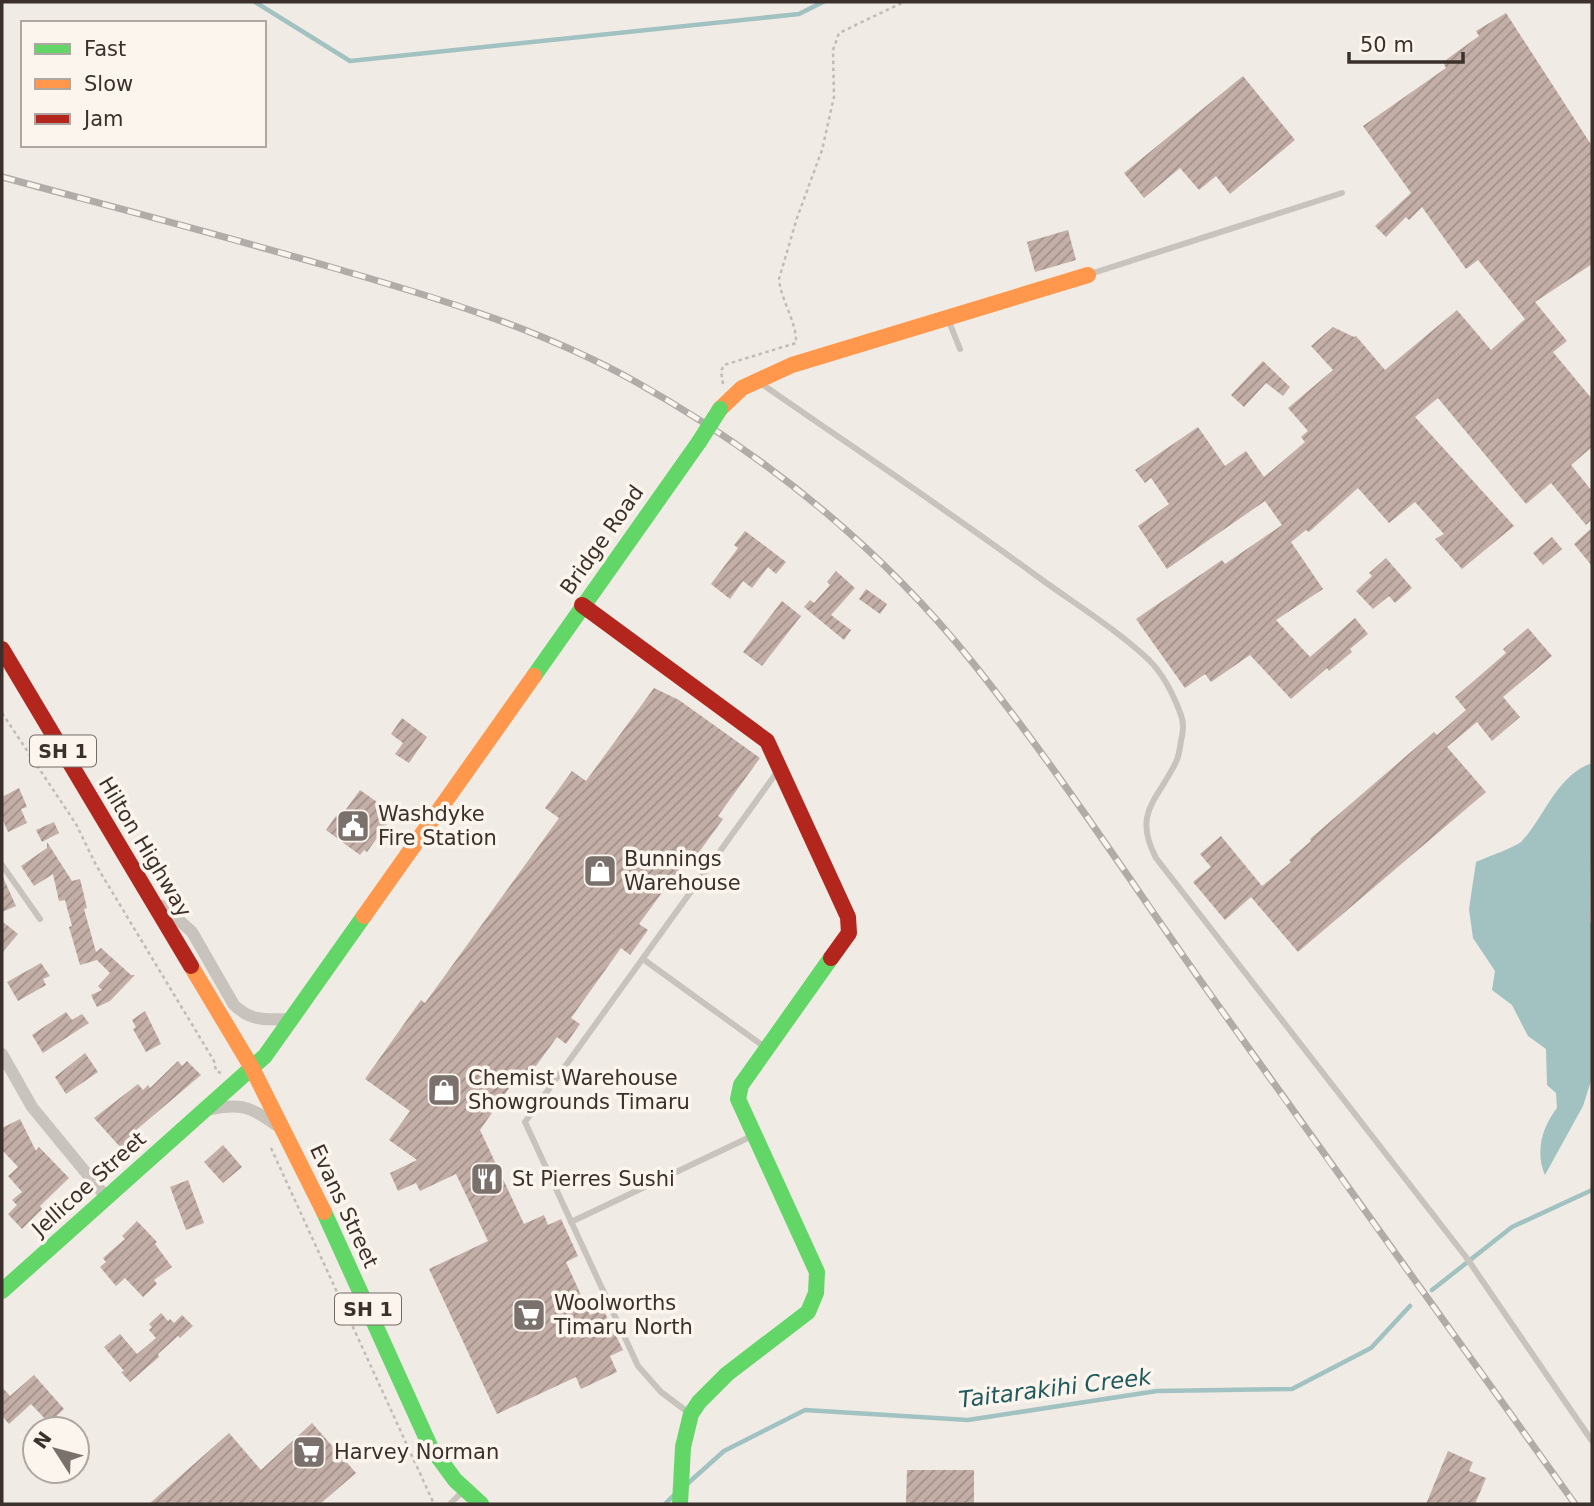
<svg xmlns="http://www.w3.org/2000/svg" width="1594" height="1506" font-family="'DejaVu Sans',sans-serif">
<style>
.water{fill:#a1c2c1}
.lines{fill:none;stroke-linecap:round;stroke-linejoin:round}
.stream{stroke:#a1c2c1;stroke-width:4.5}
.building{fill:url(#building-hatch)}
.path{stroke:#c2bbb6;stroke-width:2.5;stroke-dasharray:3.5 3.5;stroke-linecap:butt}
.lane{stroke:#c9c3be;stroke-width:6}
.street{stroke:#c9c3be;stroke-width:12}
.fast{stroke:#63d668;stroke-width:16}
.slow{stroke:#ff974d;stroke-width:16}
.jam{stroke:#b3261e;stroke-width:16}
.rail-casing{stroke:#b1aca8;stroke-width:7}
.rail{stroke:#fbf5ee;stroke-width:4.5;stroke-dasharray:13;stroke-linecap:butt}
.fast-bridge{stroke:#63d668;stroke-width:16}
.labels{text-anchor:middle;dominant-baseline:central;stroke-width:7;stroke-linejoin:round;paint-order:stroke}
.shield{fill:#fbf5ee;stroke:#756b66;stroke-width:2}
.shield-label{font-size:19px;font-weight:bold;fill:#3b302b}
.street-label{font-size:21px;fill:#3b302b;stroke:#fbf5ee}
.poi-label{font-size:21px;fill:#3b302b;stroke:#fbf5ee;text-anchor:start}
.water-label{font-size:23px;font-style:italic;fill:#1f5a5e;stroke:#fbf5ee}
</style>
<defs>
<pattern id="building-hatch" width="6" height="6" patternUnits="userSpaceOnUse" patternTransform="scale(1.75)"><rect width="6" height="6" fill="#c3afa7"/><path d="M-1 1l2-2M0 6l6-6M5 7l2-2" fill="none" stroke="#a08f88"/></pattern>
</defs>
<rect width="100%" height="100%" fill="#f0ebe5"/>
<!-- water -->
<path class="water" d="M1592,763L1590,922L1592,924L1591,1081L1583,1106L1545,1175C1535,1152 1542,1127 1557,1108L1556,1093L1547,1085L1546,1049L1528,1036L1512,1005L1492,990L1495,971L1473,938L1469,909L1476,862C1487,857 1516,847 1522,841C1545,816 1557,775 1592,763Z"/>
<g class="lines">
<!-- stream -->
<g class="stream">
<path d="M255,2L350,61L799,14L823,2"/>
<path d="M1432,1290L1512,1227L1592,1190"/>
<path d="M686,1485L724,1451L805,1410L968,1420L1157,1391L1292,1389L1371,1348L1410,1306"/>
<path d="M665,1504L674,1495"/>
</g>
</g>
<!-- building -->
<g class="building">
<path d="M1506,13L1592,146V264L1535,302L1567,341L1553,352L1592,399V447L1571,465L1592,491V519L1586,525L1551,483L1526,504L1438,398L1415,417L1514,526L1462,569L1435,539L1444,534L1415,502L1389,523L1358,488L1309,532L1306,530L1291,542L1323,589L1276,620L1310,657L1355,618L1368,634L1350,649L1352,652L1329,671L1327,668L1291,699L1250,655L1211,682L1205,674L1185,688L1136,619L1222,560L1225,564L1282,525L1265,501L1167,569L1138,526L1169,504L1151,478L1145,483L1135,470L1198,427L1225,466L1246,451L1264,477L1305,442L1301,437L1308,431L1288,408L1333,370L1311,346L1333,327L1354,337L1356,336L1385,370L1457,310L1491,350L1525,319L1478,260L1466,269L1422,207L1409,220L1406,217L1386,237L1375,226L1411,193L1363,126L1446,68L1443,62L1479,36L1476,31Z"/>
<path d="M1243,76L1295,140L1230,194L1216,176L1199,190L1180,168L1144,198L1124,173Z"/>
<path d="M1068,230L1076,260L1035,272L1027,242Z"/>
<path d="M1263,361L1290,387L1283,396L1266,383L1244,407L1231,395Z"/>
<path d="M1592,528V566L1574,544Z"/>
<path d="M745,531L786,562L776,574L768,567L752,588L743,581L730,599L711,584L738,548L734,545Z"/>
<path d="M1552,537L1562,549L1543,565L1533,553Z"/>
<path d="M1386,558L1412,588L1395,603L1389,596L1373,609L1356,591L1372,576L1369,573Z"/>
<path d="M836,571L855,588L831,615L851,630L844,640L804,607L810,600L814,603L830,585L827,582Z"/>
<path d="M866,589L887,604L880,614L859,599Z"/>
<path d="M782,601L801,616L762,666L743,652Z"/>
<path d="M1528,628L1552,656L1503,697L1520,717L1492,741L1477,722L1447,747L1486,792L1298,952L1251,897L1225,920L1193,882L1211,867L1200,854L1221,836L1262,886L1291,862L1289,860L1311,841L1310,839L1434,732L1437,735L1466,710L1455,697L1506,653L1503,649Z"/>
<path d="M654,688L679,700L760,758L718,816L723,819L694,859L689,856L639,924L648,930L630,955L621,948L571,1018L580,1024L566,1044L557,1037L525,1081H514L480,1130L524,1224L544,1215L548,1225L561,1219L578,1256L566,1262L590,1315L603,1309L623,1350L610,1356L617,1372L581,1389L576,1377L497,1414L429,1269L488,1241L456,1174L420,1191L416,1183L398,1191L390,1173L417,1160L389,1140L410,1111L365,1079L421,1000L425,1003L559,818L545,808L572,771L586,781Z"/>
<path d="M402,718L427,737L409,763L395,754L403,743L391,734Z"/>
<path d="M19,788L27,807L21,809L27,823L8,832L2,818V797Z"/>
<path d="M360,790L391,812L389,815L392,817L367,852L364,850L360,855L326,830L336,816L339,819Z"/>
<path d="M54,822L59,833L42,842L36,830Z"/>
<path d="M47,842L72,881L80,879L87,908L84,909L96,952L101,948L131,975H135L110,1001L97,1007L91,995L102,990L98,986L110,973L97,960L80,965L69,927L72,926L65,900L59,901L53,874L34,886L21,866L47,848Z"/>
<path d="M2,875L16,906L2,912Z"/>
<path d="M2,921L18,934L2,953Z"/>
<path d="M41,963L50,976L43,979L46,985L18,1001L7,982Z"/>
<path d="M145,1011L161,1044L146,1052L133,1029L136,1027L132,1020Z"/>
<path d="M66,1012L72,1020L82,1014L89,1023L43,1053L32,1035Z"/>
<path d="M85,1053L98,1072L66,1094L55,1077Z"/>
<path d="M178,1061L182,1066L187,1061L201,1075L135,1131L137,1133L121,1148L94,1118L138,1084L143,1090L148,1085L150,1088Z"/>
<path d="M20,1119L36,1151L39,1147L69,1178L40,1206L42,1209L22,1229L8,1214L17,1205L12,1200L22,1192L8,1176L18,1167L2,1150V1128Z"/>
<path d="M223,1145L242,1167L223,1183L204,1162Z"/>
<path d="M188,1180L204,1223L186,1230L170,1187Z"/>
<path d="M137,1221L157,1242L155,1244L172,1267L154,1280L157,1284L143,1297L125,1278L116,1286L100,1267L106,1262L103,1258L125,1239L122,1236Z"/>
<path d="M161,1313L168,1321L170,1319L174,1323L182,1315L193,1326L180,1338L178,1336L158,1354L159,1357L130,1382L121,1372L124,1371L104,1347L120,1334L137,1354L156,1338L149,1330L152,1327L149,1324Z"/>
<path d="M34,1375L64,1409L49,1423L31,1404L9,1424L2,1416V1387L10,1396Z"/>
<path d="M312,1423L356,1473L320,1504H149L229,1433L261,1470Z"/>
<path d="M1448,1451L1473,1462L1469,1471L1486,1478L1475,1504H1426Z"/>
<path d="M907,1470H974V1504H906Z"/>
</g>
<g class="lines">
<!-- path -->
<g class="path">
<path d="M723,384L721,371L724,365L796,343C797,322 781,301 779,279L797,218L822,150L834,97L833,50L839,33L904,2"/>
<path d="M2,713L76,824L96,865L214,1061L216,1071L221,1073"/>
<path d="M271,1148L434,1504"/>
</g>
<!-- lane -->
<g class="lane">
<path d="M1090,274L1342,193"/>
<path d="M948,319L960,349"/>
<path d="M759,382C851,446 944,508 1034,574C1072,602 1115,628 1149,660C1164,675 1174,696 1181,715C1184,723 1183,733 1181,741C1180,748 1179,756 1176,762C1158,800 1132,812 1156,858L1466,1257L1592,1441"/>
<path d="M2,865L40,919"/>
<path d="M643,959L766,1048"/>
<path d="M571,1222L752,1136"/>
<path d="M689,1413L661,1392L638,1366L525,1122L777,772"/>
<path d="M450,1504L461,1493"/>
</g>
<!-- street -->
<g class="street">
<path d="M163,906L192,932L234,1005C253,1023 268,1019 292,1019"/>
<path d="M2,1054L32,1107L106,1197"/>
<path d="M206,1110C238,1103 249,1105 276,1125"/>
</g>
<!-- fast -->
<g class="fast">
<path d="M534,676L699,442"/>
<path d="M324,1212L430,1446L455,1480L481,1504"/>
<path d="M2,1291L265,1056L364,916"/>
<path d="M680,1504L683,1447L691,1414L699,1402L727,1374L808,1312L816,1293L817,1272L738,1099L741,1085L831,958"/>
</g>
<!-- slow -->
<g class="slow">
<path d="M720,409L742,388L792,365L1088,275"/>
<path d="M364,916L534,676"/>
<path d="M191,966L252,1068L324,1212"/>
</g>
<!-- jam -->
<g class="jam">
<path d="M582,605L767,741L848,917L849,933L831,958"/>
<path d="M2,649L191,966"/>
</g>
<defs>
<path id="rail" d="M2,177C113,207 224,236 334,268C438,298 541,329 636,382C764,454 881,548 973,663C1056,767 1129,879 1205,987C1328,1160 1452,1332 1575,1504"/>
</defs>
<!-- rail casing -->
<use href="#rail" class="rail-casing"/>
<!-- rail -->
<use href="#rail" class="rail"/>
<!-- fast-bridge -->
<path class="fast-bridge" d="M699,442L720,409"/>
</g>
<!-- icons -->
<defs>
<symbol id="civic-square" viewBox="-11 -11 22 22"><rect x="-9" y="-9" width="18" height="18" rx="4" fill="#7a716c" stroke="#fbf5ee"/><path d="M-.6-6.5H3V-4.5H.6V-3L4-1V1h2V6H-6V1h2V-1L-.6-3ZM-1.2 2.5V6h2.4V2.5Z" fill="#fff"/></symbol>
<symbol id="shop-square" viewBox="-11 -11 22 22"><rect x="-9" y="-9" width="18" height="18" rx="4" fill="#7a716c" stroke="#fbf5ee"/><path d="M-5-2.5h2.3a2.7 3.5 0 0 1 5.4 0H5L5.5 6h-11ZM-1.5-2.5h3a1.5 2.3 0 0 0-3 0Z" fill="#fff"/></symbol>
<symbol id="restaurant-square" viewBox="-11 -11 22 22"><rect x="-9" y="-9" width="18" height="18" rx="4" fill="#7a716c" stroke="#fbf5ee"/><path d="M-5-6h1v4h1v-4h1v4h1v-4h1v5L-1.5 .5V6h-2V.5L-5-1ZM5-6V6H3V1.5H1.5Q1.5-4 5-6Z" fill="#fff"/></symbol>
<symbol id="supermarket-square" viewBox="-11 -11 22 22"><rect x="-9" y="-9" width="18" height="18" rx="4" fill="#7a716c" stroke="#fbf5ee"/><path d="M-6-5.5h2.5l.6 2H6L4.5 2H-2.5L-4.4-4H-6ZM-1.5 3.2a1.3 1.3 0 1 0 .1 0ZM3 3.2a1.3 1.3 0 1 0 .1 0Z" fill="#fff"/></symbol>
</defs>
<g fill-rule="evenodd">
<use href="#civic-square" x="334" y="807" width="38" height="38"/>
<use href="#shop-square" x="581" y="852" width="38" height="38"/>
<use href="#shop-square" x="425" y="1071" width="38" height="38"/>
<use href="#restaurant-square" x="468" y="1160" width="38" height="38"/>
<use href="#supermarket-square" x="510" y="1296" width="38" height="38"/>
<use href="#supermarket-square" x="290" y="1433" width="38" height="38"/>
</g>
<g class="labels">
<!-- shield labels -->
<g class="shield">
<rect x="30" y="735.5" width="66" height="31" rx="5"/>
<rect x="335" y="1293.5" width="66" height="31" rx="5"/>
</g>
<g class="shield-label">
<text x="63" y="751">SH 1</text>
<text x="368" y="1309">SH 1</text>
</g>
<!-- street labels -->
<g class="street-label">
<text transform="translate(602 540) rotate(-55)">Bridge Road</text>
<text transform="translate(145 847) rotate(59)">Hilton Highway</text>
<text transform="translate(89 1184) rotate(-42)">Jellicoe Street</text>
<text transform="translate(344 1206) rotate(65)">Evans Street</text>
</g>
<!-- poi labels -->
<g class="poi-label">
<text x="378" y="814">Washdyke<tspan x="378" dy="24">Fire Station</tspan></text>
<text x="624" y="859">Bunnings<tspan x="624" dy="24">Warehouse</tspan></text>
<text x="468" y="1078">Chemist Warehouse<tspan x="468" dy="24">Showgrounds Timaru</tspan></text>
<text x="512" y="1179">St Pierres Sushi</text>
<text x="554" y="1303">Woolworths<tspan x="554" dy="24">Timaru North</tspan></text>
<text x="334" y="1452">Harvey Norman</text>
</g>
<!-- water labels -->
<g class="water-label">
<text transform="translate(1055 1388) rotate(-7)">Taitarakihi Creek</text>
</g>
</g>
<!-- border -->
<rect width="1594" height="1506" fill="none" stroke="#3b302b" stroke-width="7"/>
<!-- legend -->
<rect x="21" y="21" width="245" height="126" fill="#fbf5ee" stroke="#aea6a0" stroke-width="2"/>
<rect x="35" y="44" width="35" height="10" fill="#63d668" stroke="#aea6a0" stroke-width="2"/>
<text x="84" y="56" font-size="21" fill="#3b302b">Fast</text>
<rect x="35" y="79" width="35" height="10" fill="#ff974d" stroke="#aea6a0" stroke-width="2"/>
<text x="84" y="91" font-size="21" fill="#3b302b">Slow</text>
<rect x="35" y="114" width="35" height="10" fill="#b3261e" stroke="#aea6a0" stroke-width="2"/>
<text x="84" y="126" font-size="21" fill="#3b302b">Jam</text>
<!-- north arrow -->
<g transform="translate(56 1450) rotate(306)"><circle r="33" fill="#fbf5ee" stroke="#aea6a0" stroke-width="2"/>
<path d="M0-5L12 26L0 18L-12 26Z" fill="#7a716c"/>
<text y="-10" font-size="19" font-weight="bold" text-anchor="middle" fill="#3b302b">N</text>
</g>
<!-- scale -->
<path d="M1349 52v10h114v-10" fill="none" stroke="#3b302b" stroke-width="3.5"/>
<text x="1360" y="52" font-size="21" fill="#3b302b" stroke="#fbf5ee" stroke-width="5" paint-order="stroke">50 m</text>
</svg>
